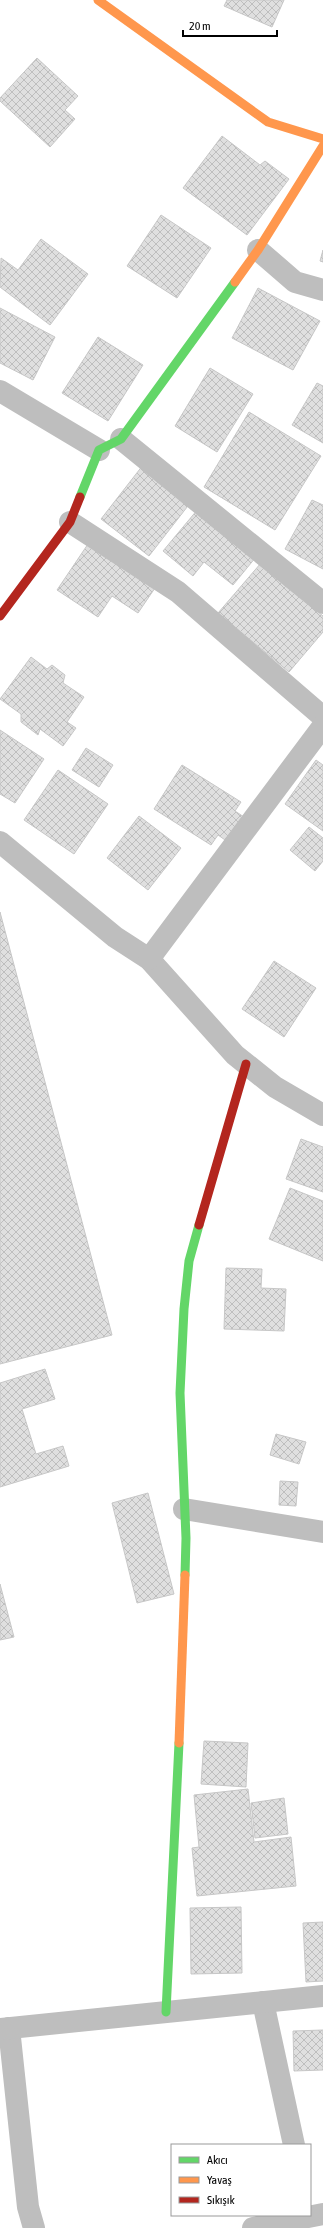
<svg xmlns="http://www.w3.org/2000/svg" width="323" height="2228" font-family="'Asap Condensed',sans-serif">
<style>
.building{fill:url(#building-cross-hatch);stroke:#c7c7c7}
.lines{fill:none;stroke-linecap:round;stroke-linejoin:round}
.street{stroke:#bebebe;stroke-width:22}
.fast{stroke:#63d668;stroke-width:9}
.slow{stroke:#ff974d;stroke-width:9}
.jam{stroke:#b3261e;stroke-width:9}
</style>
<defs>
<pattern id="building-cross-hatch" width="8" height="8" patternUnits="userSpaceOnUse"><rect width="8" height="8" fill="#dfdfdf"/><path d="M0 0l8 8M0 8l8-8" fill="none" stroke="#bebebe"/></pattern>
</defs>
<rect width="100%" height="100%" fill="#fff"/>
<!-- building -->
<g class="building">
<path d="M227,0H284L272,27L224,6Z"/>
<path d="M37,58L78,96L65,110L75,119L50,147L0,101V98Z"/>
<path d="M222,136L260,165L265,161L289,179L247,235L183,188Z"/>
<path d="M161,215L211,248L177,298L127,266Z"/>
<path d="M41,239L88,274L50,325L0,287L1,258L18,270Z"/>
<path d="M323,250V262L320,261Z"/>
<path d="M258,288L320,321L293,370L232,338Z"/>
<path d="M0,308L55,337L33,380L0,363Z"/>
<path d="M98,337L143,365L108,421L62,393Z"/>
<path d="M210,368L253,394L217,452L175,426Z"/>
<path d="M317,383L323,386V443L292,425Z"/>
<path d="M249,412L321,456L275,530L204,487Z"/>
<path d="M143,465L191,502L149,556L101,519Z"/>
<path d="M312,500L323,505V569L285,549Z"/>
<path d="M198,509L256,557L233,585L204,562L193,576L163,551Z"/>
<path d="M88,544L155,588L138,613L112,596L98,617L57,590Z"/>
<path d="M261,563L323,616V632L289,672L218,613Z"/>
<path d="M31,657L47,669L52,665L65,675L63,683L84,697L67,722L76,728L63,746L40,729L38,735L21,722V714L0,699Z"/>
<path d="M0,730L44,759L15,803L0,794Z"/>
<path d="M86,748L113,765L99,787L72,770Z"/>
<path d="M316,760L323,765V831L285,804Z"/>
<path d="M182,765L241,802L235,811L244,817L228,842L218,835L211,845L154,809Z"/>
<path d="M58,770L108,804L74,854L24,820Z"/>
<path d="M139,816L181,848L148,890L107,858Z"/>
<path d="M309,827L323,838V861L315,871L290,850Z"/>
<path d="M0,912L112,1335L0,1364Z"/>
<path d="M274,961L316,988L284,1037L242,1009Z"/>
<path d="M301,1139L323,1147V1192L286,1179Z"/>
<path d="M290,1188L323,1201V1261L269,1239Z"/>
<path d="M226,1268L262,1269L261,1288L286,1289L284,1331L224,1329Z"/>
<path d="M45,1369L55,1399L22,1409L36,1454L63,1446L69,1466L0,1487V1383Z"/>
<path d="M276,1434L306,1442L299,1464L270,1455Z"/>
<path d="M280,1481L298,1482L296,1506L279,1505Z"/>
<path d="M148,1493L174,1594L137,1603L112,1503Z"/>
<path d="M0,1584L14,1637L0,1640Z"/>
<path d="M204,1741L248,1743L246,1787L201,1784Z"/>
<path d="M248,1789L254,1842L291,1837L296,1886L197,1896L192,1848L199,1847L194,1795Z"/>
<path d="M284,1798L288,1834L255,1838L251,1803Z"/>
<path d="M241,1907L242,1973L191,1974L190,1908Z"/>
<path d="M323,1922V1981L306,1982L303,1923Z"/>
<path d="M323,2030V2070L294,2071L293,2031Z"/>
</g>
<g class="lines">
<!-- street -->
<g class="street">
<path d="M258,250L295,282L323,290"/>
<path d="M0,391L99,450"/>
<path d="M121,439L323,603"/>
<path d="M70,522L178,592L323,717"/>
<path d="M0,842L115,937L149,959L235,1055L275,1087L323,1115"/>
<path d="M149,959L323,726"/>
<path d="M184,1509L323,1532"/>
<path d="M263,2002L294,2145"/>
<path d="M9,2028L28,2207L34,2228"/>
<path d="M0,2029L323,1996"/>
<path d="M253,2228L323,2214"/>
</g>
<!-- fast -->
<g class="fast">
<path d="M80,497L99,450L121,439L235,282"/>
<path d="M185,1575L186,1538L180,1393L184,1309L189,1261L199,1225"/>
<path d="M166,2012L179,1743"/>
</g>
<!-- slow -->
<g class="slow">
<path d="M98,0L268,122L323,139"/>
<path d="M235,282L258,250L323,146"/>
<path d="M179,1743L185,1575"/>
</g>
<!-- jam -->
<g class="jam">
<path d="M0,616L70,522L80,497"/>
<path d="M199,1225L246,1064"/>
</g>
</g>
<!-- legend -->
<rect x="171" y="2144" width="140" height="72" fill="#ffffff" stroke="#999999"/>
<rect x="179" y="2157" width="20" height="6" fill="#63d668" stroke="#999999"/>
<text x="207" y="2164" font-size="12" fill="#000000">Akıcı</text>
<rect x="179" y="2177" width="20" height="6" fill="#ff974d" stroke="#999999"/>
<text x="207" y="2184" font-size="12" fill="#000000">Yavaş</text>
<rect x="179" y="2197" width="20" height="6" fill="#b3261e" stroke="#999999"/>
<text x="207" y="2204" font-size="12" fill="#000000">Sıkışık</text>
<!-- scale -->
<path d="M183 30v6h94v-6" fill="none" stroke="#000000" stroke-width="2"/>
<text x="189" y="30" font-size="12" fill="#000000" stroke="#ffffff" stroke-width="3" paint-order="stroke">20 m</text>
</svg>
